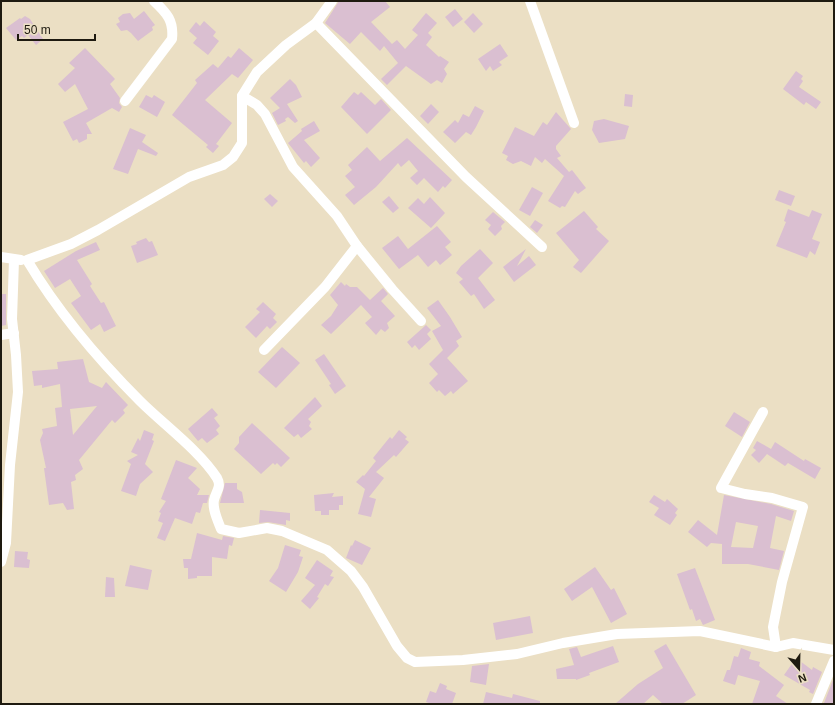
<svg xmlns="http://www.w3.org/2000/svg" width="835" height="705" font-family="Arial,sans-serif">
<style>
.building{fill:#dabfd1;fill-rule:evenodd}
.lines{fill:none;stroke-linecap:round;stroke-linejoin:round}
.street{stroke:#fff;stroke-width:10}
</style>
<rect width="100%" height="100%" fill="#ebdfc4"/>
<!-- building -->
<g class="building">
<path d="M339,1H385L390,7L371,22L392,44L397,40L405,49L418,35L412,30L426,13L437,23L428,33L432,37L426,45L439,57L440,56L449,62L444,69L447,74L442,83L437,80L431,84L406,66L387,85L381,79L398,63L384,46L380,51L361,32L350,44L325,23Z"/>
<path d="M455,9L463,19L453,27L445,17Z"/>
<path d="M144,11L155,25L152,27L153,30L138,41L131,33L127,30L121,31L116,24L120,22L118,18L123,14L130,13L134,19Z"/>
<path d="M473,13L483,24L474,33L464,22Z"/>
<path d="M25,16L30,19L43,39L36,45L28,35L24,38L22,36L16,40L6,28L20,18L21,19Z"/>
<path d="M204,21L216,32L213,36L219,41L208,55L193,43L197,38L189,31L196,22L200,26Z"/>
<path d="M500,44L508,56L499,62L502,65L493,71L490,66L486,71L478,59Z"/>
<path d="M85,48L115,79L110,84L120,98L119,103L122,107L119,112L112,108L86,123L92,134H87V139L79,143L77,139L73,141L63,122L88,109L75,84L65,92L58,84L75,68L69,63Z"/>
<path d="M239,48L253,60L238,78L232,74L205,100L232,123L216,144L219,146L213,153L206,147L208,145L172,115L197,83L195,80L213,64L218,68L228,56L231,58Z"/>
<path d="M796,71L803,76L801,79L803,81L799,87L821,102L816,109L806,102L804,105L783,89Z"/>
<path d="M290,79L296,85L302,97L287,104L298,121L295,123L288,117L285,119L286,121L278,125L272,113L280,108L270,98Z"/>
<path d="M354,92L358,95L361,92L375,105L381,99L391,110L367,134L341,107Z"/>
<path d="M625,94L633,95L632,107L624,106Z"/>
<path d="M146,95L152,98L154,95L165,102L157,117L139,107Z"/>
<path d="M431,104L439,112L428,124L420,116Z"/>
<path d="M475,106L484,111L476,127L471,135L466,132L455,143L443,132L455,120L458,123L463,114L469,117Z"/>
<path d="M556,112L571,129L556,146V149L561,156L557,158L569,172L572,170L586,188L578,194L575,191L565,207L562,206L560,208L548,201L564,176L545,159L542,163L535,157L531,166L521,161L513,164L506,160L508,156L502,153L515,127L534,136L543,122L547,125Z"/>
<path d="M604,119L629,126L625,139L599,143L592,130L594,121Z"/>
<path d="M314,121L320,131L304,140L320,158L311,167L306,161L304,163L288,143L302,131L301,129Z"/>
<path d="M130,128L146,135L142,142L158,153L156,156L138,149L128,174L113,169Z"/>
<path d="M407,138L452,180L445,188L443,186L438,192L424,178L417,185L410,178L418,171L409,160L401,167L398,163L376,187L354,205L345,195L355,187L345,176L352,170L348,165L367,147L380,161Z"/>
<path d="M532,187L543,193L530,216L519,210Z"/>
<path d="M779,190L795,196L791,206L775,200Z"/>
<path d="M270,194L278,201L272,207L264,199Z"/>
<path d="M389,196L399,208L393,213L382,202Z"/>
<path d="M430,197L445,213L431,228L408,208L418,198L424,204Z"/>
<path d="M788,209L809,217L812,210L822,214L812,239L820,242L815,255L810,251L807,258L776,246L786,222L784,221Z"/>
<path d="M584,211L598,227L596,229L609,241L581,273L573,267L579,260L556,233Z"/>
<path d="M493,212L505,222L501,226L502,229L495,236L488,229L491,225L485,220Z"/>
<path d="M535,220L543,225L537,233L530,227Z"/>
<path d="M437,226L451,242L445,247L452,255L440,265L436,260L428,267L418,255L399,269L382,248L398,236L408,249Z"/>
<path d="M146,238L149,242L152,241L158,255L137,263L131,246L137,244L136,242Z"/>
<path d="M96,242L100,250L77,260L92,284L90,286L101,303L104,302L116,326L104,332L100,324L91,330L71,303L81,296L70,279L55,288L44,271L76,251Z"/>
<path d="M480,249L493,263L478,278L495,300L484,309L474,294L471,296L459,282L463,279L456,273L461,266Z"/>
<path d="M526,249L517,266L529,256L536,265L514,282L503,267Z"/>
<path d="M341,282L345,286L346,284L350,287H357L370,300L383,288L388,294L381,301L395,316L387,323L389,328L385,332L381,329L376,335L365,323L372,317L361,305L331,334L321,325L331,316L338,305L330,295Z"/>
<path d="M1,294H6V325L1,326Z"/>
<path d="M438,300L450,317L462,337L456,341L459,346L447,358L468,381L453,394L451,391L445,396L439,390L437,392L429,383L438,374L429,364L443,350L432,331L441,326L427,308Z"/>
<path d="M263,302L276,314L273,318L277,322L270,329L267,326L256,338L245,327L260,312L256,309Z"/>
<path d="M426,325L431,330L427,334L431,339L419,350L415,345L412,348L407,342Z"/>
<path d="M282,347L300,363L276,388L258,372Z"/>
<path d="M324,354L346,386L335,394L329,385L331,384L315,360Z"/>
<path d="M83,359L89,382L102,388L106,382L128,405L123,410L125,413L115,423L112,420L79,460L83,469L75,475L76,480L71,482L74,509L67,510L63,503L49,505L44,468H46L40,440L43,433L42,429L57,426L55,408L62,407L60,384L42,388V385L34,386L32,371L58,369L57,362ZM97,406L73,435L70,409Z"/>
<path d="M315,397L322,406L308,419L311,422L309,426L312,429L301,438L298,434L294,437L284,428Z"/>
<path d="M212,408L218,415L214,418L220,426L216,430L219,434L207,443L202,438L198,441L188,429Z"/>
<path d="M734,412L750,422L742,437L725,426Z"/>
<path d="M252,423L290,458L281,467L277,463L275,465L273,463L261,474L234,449L239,443V437Z"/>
<path d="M144,430L154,434L152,440L154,441L145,464L153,472L140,484L136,496L121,491L131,464L127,461L138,455L131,452L138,438L140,441Z"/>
<path d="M399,430L407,437L405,439L409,442L396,457L394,455L376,472L384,478L369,497L376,499L371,517L358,514L365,489L356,482L363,475L364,476L376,461L373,458L390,437L392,439Z"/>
<path d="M757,441L771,449L775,442L804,461L805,459L821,468L815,479L788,463L785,466L767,454L759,463L751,455L756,450L753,448Z"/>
<path d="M176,460L197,468L188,478L200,489L197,495H209L207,503H203L200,513L196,512L192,524L175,518L165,541L157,538L163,523L158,521L161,513L159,512L166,501L161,499Z"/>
<path d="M225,483H237V489L242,492L244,503H220Z"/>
<path d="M334,493L332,497L343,496V505H339V510H329V515H321V511H315L314,495Z"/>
<path d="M654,495L665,502L667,499L678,509L675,513L677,515L670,525L654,515L659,508L649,502Z"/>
<path d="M724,495L771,504L794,511L791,521L776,516L770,548L784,551L779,570L748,564H722V544L711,543L707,547L688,532L698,520L717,535ZM736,522L758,526L753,548L731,547Z"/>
<path d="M260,510L290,513V521L286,520V525L268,522L259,523Z"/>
<path d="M197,533L222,540L223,536L234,538L232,546L229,545L227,559L212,557V576H197V578L188,579V568H184L183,559H191Z"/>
<path d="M355,540L371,548L362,565L346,558L351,545L352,546Z"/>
<path d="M285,545L301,550L299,556L303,557L298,572L286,592L269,581L278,568Z"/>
<path d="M15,551L28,552L27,559L30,560L29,568L14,567Z"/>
<path d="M317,560L333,571L330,576L334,577L328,586L325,584L317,597L319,598L310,609L301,601L315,585L305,578Z"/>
<path d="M130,565L152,570L148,590L125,586Z"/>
<path d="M595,567L611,590L614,588L627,614L611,623L592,587L572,601L564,589Z"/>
<path d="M695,568L715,620L703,625L700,619L696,621L692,609L690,610L677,574Z"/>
<path d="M106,577L114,578L115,597H105Z"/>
<path d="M530,616L533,633L496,640L493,623Z"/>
<path d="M666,644L696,695L682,704H663L653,695L643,704H615L638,684L663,668L654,651Z"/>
<path d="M613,646L619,662L589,673L590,675L576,680V679H557L556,669L574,665L569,649L577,647L581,657Z"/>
<path d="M741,648L751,652L749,659L760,662L759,666L784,685L776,696L788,704H752L760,681L738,675L735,685L723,681L727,670H730L734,656L738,657Z"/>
<path d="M796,658L812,670L813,667L822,672L813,694L809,692L810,690L784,675Z"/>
<path d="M489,664L486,685L470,682L472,666Z"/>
<path d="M833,680L834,704H827L824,703Z"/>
<path d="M440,683L447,686L446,689L456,693L452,704H432L426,702L430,691L436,693Z"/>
<path d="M486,692L512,698L513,694L540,701V704H483Z"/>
</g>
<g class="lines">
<!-- street -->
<g class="street">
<path d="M332,1L316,23L286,45L257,72L242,96V143L233,157L223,165L189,177L98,230L71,244L27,260C58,312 97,358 140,401C163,424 200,451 217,478C222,487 216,491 214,500C212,509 218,521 221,529L239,533L267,528L282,531L327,550L351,571L363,587L397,646L407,658L415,662L463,660L517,654L563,643L617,634L700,631L776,647L793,643L834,650"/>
<path d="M530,1L574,123"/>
<path d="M316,23L466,177L542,247"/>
<path d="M242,96L257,105L265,114L293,167L337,216L357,246L325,287L264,350"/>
<path d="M125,101L172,39C174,21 167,13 154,1"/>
<path d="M357,246L392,289L421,321"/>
<path d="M1,257L21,260"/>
<path d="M1,335L14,333"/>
<path d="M763,412L721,488L745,494L772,498L803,507L782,582L773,627L776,647"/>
<path d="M1,562L6,543L10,465L18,392L16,355L12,319L14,260"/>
<path d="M816,704L834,661"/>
</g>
</g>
<!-- border -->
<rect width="835" height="705" fill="none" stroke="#1e1a10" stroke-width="4"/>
<!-- north arrow -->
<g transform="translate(799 669) rotate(160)" stroke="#ebdfc4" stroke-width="3" paint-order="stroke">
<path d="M0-3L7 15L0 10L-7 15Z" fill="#1e1a10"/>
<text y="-6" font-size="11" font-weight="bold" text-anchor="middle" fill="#1e1a10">N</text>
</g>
<!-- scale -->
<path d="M18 34v6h77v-6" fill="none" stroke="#1e1a10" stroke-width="2"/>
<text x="24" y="34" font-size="12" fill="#1e1a10" stroke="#ebdfc4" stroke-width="3" paint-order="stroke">50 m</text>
</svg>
